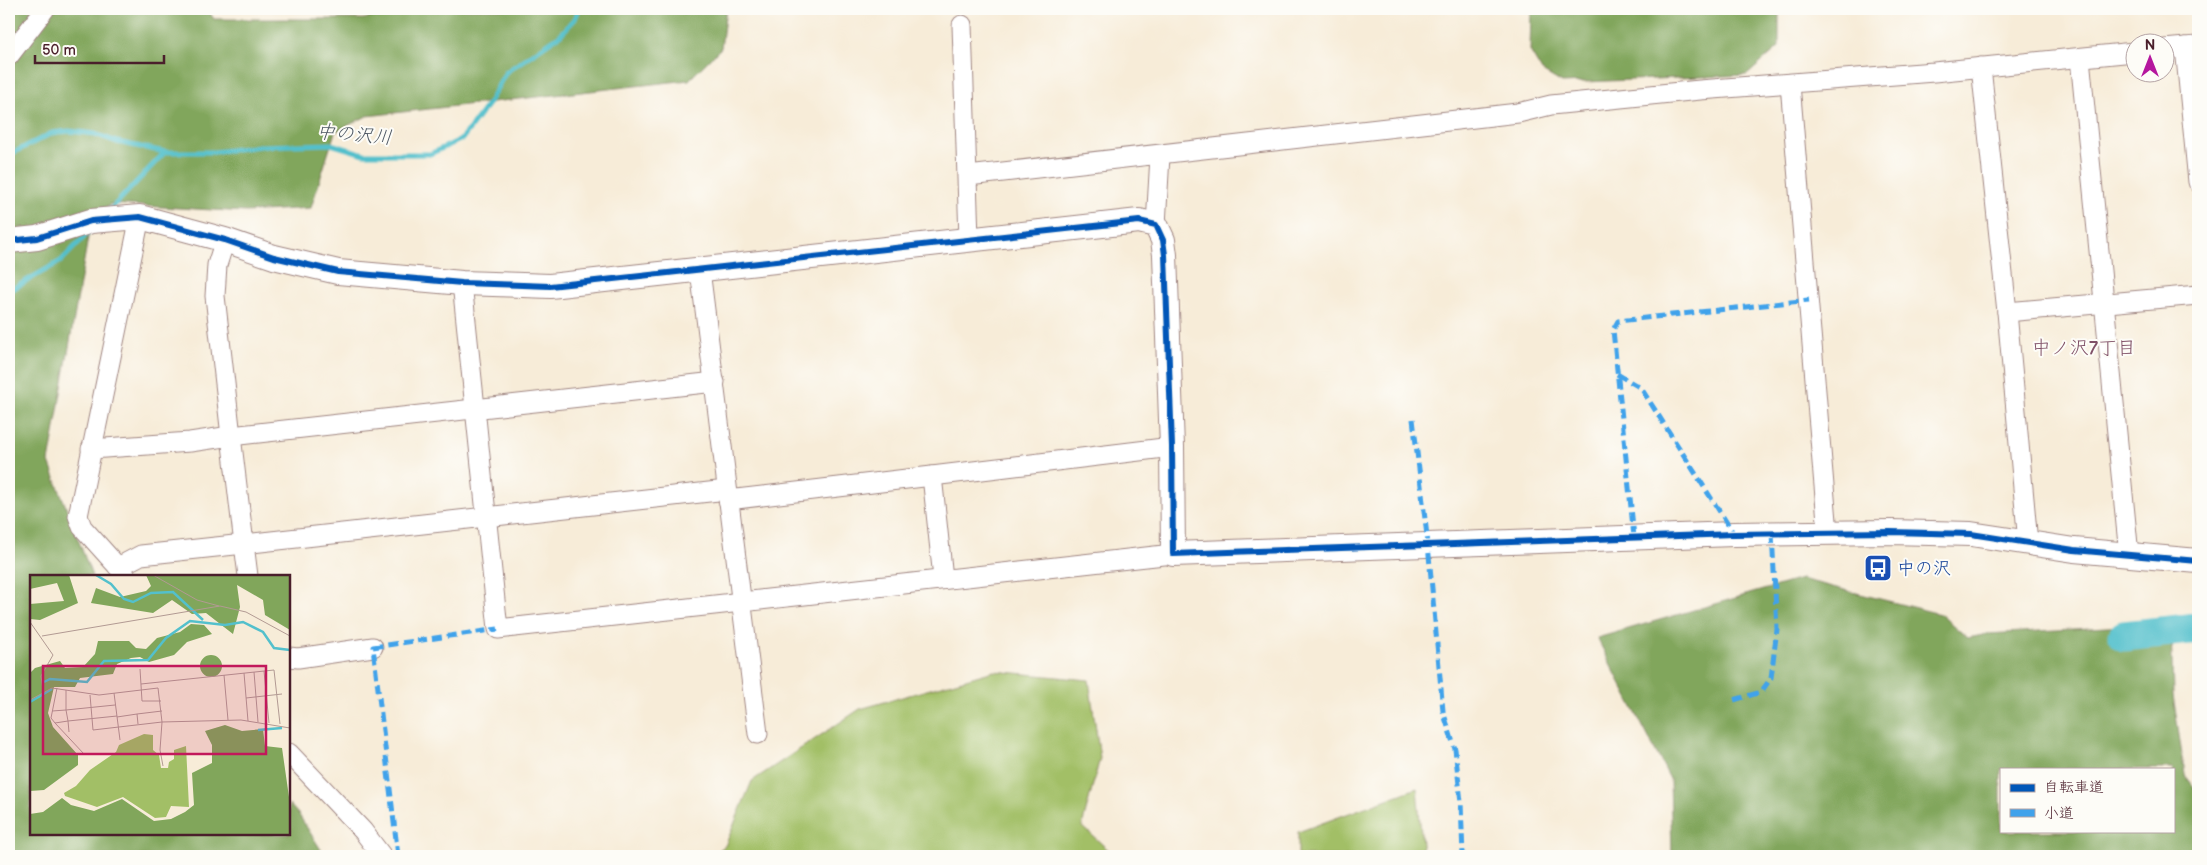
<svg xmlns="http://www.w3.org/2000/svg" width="2207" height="865" font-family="'Balsamiq Sans','Klee One',sans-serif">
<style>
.green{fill:#a2bf66;stroke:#766f48}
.forest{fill:#81a65b;stroke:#666243;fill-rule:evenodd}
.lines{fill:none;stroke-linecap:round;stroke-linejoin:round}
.stream{stroke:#53c0cc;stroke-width:5}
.river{stroke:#53c0cc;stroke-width:31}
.minor-casing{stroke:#a08682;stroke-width:21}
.tertiary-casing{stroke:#a08682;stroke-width:26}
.minor{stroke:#fff;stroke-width:19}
.tertiary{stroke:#fff;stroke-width:24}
.quiet{stroke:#40a2eb;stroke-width:5;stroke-dasharray:10 5;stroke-linecap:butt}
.cycleway-casing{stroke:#fdfcf7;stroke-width:9}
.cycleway{stroke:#0057b8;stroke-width:6}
.labels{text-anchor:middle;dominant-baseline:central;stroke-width:4;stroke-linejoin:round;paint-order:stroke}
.transit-label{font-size:18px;fill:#164399;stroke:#fdfcf7;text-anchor:start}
.water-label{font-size:19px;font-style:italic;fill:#4d5763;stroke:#fdfcf7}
.neighbourhood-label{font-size:19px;fill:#805168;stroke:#fdfcf7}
.inset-river{fill:none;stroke:#53c0cc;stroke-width:2.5}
.inset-road{fill:none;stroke:#b29a93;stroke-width:1}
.view{fill:#c2185b;fill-opacity:0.15;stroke:#c2185b;stroke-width:2.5}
.inset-edge{fill:none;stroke:#4a1f2b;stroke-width:2.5}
</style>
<rect width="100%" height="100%" fill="#fdfcf7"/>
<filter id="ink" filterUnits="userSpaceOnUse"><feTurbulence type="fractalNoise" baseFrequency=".02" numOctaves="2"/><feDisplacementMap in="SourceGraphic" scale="10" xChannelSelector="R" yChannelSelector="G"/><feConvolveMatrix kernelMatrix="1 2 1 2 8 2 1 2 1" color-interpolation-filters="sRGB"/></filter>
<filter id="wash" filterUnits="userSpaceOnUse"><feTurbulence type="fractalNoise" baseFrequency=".0096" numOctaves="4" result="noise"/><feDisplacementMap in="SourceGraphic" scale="20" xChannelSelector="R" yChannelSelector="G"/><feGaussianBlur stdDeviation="1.12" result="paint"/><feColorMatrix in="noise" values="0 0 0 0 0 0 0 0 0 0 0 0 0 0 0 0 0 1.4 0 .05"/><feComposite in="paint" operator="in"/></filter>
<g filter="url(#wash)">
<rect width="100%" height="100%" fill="#f7ecd8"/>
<!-- green -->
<g class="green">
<path d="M994,671L1089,680L1100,758L1082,826L1115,856H710L725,846L752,781L860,709Z"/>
<path d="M1417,788L1423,856H1298V832Z"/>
</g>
<!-- forest -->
<g class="forest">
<path d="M9,9H207L214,19H363L399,11L402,9H726L721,48L689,80L367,116L335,132L311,208L246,212L110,204L89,232L49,462L92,576H31V834H289V804L299,815L325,856H9Z"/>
<path d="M1531,9H1779V47L1747,75L1562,83L1542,71L1530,51Z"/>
<path d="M1801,579L1940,614L1968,638L1988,634L2123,626L2171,625L2173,695L2185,775L2198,792V856H1672L1670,779L1597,638ZM2001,769H2173V831H2001Z"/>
</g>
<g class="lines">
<!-- stream -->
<g class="stream">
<path d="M9,155L52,133L69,131L95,134L117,142L165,152H215L260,146L331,144L364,154H430L462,139L488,104L506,72L560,35L575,19L579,9"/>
<path d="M109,211L165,152"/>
<path d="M9,291L61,261L91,230"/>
</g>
<!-- river -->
<path class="river" d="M2124,636L2198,628"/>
</g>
</g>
<g filter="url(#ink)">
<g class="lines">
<defs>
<g id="minor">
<path d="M962,25L969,239"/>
<path d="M2185,47L2198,182"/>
<path d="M2164,49L2197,46"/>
<path d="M9,56L45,9"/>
<path d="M2080,58L2129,555"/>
<path d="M1981,67L2007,312L2028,543"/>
<path d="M1790,84L1828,533"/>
<path d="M968,176L1518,113L1551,105L1700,90L1934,72L2134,52"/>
<path d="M1156,225L1160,156"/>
<path d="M225,240L217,265L215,296L231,436L715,382"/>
<path d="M700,270L758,734"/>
<path d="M462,283L498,629C723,605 947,577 1173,554"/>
<path d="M2007,312L2198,295"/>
<path d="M91,449L190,442L231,436L244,544L141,555L118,567L126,576"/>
<path d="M728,500L932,476"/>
<path d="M118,567L82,527L78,516L140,217"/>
<path d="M248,576L244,544L727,490"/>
<path d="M943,578L932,476L1172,447"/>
<path d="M289,657L298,658L373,647"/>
<path d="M289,753L363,831L382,856"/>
</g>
<path id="tertiary" d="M9,241L37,238L91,221L140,217L225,240L274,257L338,272L462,283L550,286L1139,221L1156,225L1163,240L1165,255L1172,447L1173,554L1734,534L1890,532L1971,534L2074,550L2198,561"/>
</defs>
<!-- minor casing -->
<use href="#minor" class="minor-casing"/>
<!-- tertiary casing -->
<use href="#tertiary" class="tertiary-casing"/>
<!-- minor -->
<use href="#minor" class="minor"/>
<!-- tertiary -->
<use href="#tertiary" class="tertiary"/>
<!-- quiet -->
<g class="quiet">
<path d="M1617,374L1641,388L1734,534"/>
<path d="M1413,419L1428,544L1443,711L1455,749L1461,802L1463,856"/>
<path d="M1634,537L1613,330L1618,321L1809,300"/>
<path d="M1734,700L1761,692L1771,678L1777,629L1772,533"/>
<path d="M398,856L373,647L498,629"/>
</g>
<defs>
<path id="cycleway" d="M9,241L37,238L91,221L140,217L225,240L274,257L338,272L462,283L550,286L1139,221L1156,225L1163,240L1165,255L1172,447L1173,554L1734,534L1890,532L1971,534L2074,550L2198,561"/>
</defs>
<!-- cycleway casing -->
<use href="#cycleway" class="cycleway-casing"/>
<!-- cycleway -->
<use href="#cycleway" class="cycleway"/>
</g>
</g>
<!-- icons -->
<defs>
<symbol id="bus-square" viewBox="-11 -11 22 22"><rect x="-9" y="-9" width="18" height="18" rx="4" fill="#1a4fb4" stroke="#fdfcf7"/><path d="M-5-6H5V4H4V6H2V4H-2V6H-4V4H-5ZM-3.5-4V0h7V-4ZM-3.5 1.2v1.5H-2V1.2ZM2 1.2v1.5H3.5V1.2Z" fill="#fff"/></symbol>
</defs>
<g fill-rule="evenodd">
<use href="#bus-square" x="1862" y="552" width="32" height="32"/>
</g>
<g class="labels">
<!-- transit labels -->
<g class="transit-label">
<text x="1897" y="568">中の沢</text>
</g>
<!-- water labels -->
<g class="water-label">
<text transform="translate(354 135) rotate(5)">中の沢川</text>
</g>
<!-- neighbourhood labels -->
<g class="neighbourhood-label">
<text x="2084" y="348">中ノ沢7丁目</text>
</g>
</g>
<!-- overview -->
<g transform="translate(30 575)">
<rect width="260" height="260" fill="#f7ecd8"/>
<path d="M114,159L123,160V175L129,180L131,193H138L139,187L144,184V175L156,171L159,232L141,231L136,242L125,243L93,222L67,232L35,221L34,218L46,211L60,195L86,177L89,170Z" fill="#a2bf66"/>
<path d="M0,0H39L48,28L10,45L0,44V29L34,26L27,8L0,14ZM116,0H260V55L235,40L233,25L207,10L210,32L203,59L176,38L162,39L142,25L123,38L61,28L66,13L90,22L116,16L121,11ZM161,49L174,50L182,59L157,67L144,80L119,87L110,82L101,83L87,89L83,99L50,103L45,112H24L18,138L23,152L48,180V190L14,215L0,216V98L5,93L30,86L35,93L53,92L65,79L68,66H99L106,73L116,74L127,63L150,57ZM170 91a11 11 0 1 1 22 0a11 11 0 1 1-22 0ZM195,150L212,156L233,154L235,171L252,173L260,229V260H0V239L13,237L32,223L41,230L64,236L92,224L124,246L141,244L155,237L164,230L162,198L182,188V170L175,156Z" fill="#81a65b"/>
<path class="inset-river" d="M66,0L81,9L94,24L103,27L121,18L143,17L173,45M14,107L20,104L57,107L74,86L118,85L136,63L160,46L195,50L213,47L233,57L244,73L260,75M0,127L22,114M228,155L252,153"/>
<path class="inset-road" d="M123,0L167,25L189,31M0,47L23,80L11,101L13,115M12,61L190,31L216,37L260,61M110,94L112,126H131M234,96L239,148M224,97L228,147M214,98L218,146M194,100L198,145M111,109L244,95L250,149M36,115V135L85,130M84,118L90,165M60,120L63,155L132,147L130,175L133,191M216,123L252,119M0,125L22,113L69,120L128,113L132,147L211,145L260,153M22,136L36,135L38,146L25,148L54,179M87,142L107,139M25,148L21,143L27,113M108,149L107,139L132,136M39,157L38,146L87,141"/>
<path class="view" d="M13,91H236V179H13Z"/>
<rect width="260" height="260" class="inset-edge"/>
</g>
<!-- margin -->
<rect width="2207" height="865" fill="none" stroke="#fdfcf7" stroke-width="30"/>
<!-- legend -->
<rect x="2000" y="768" width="175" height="65" fill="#fdfcf7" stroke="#b5a4a5"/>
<rect x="2010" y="784" width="25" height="8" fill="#0057b8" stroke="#b5a4a5"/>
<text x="2044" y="792" font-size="15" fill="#4a1f2b">自転車道</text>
<rect x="2010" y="809" width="25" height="8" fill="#40a2eb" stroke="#b5a4a5"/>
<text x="2044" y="818" font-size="15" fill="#4a1f2b">小道</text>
<!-- north arrow -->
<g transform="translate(2150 58)"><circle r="24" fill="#fdfcf7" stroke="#b5a4a5"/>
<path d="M0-4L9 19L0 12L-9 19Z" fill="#b5179e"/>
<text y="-8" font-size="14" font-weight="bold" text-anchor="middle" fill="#4a1f2b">N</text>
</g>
<!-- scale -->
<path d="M35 55v8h129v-8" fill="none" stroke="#4a1f2b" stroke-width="2.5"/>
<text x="42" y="55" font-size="15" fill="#4a1f2b" stroke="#fdfcf7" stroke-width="4" paint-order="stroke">50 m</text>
</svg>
